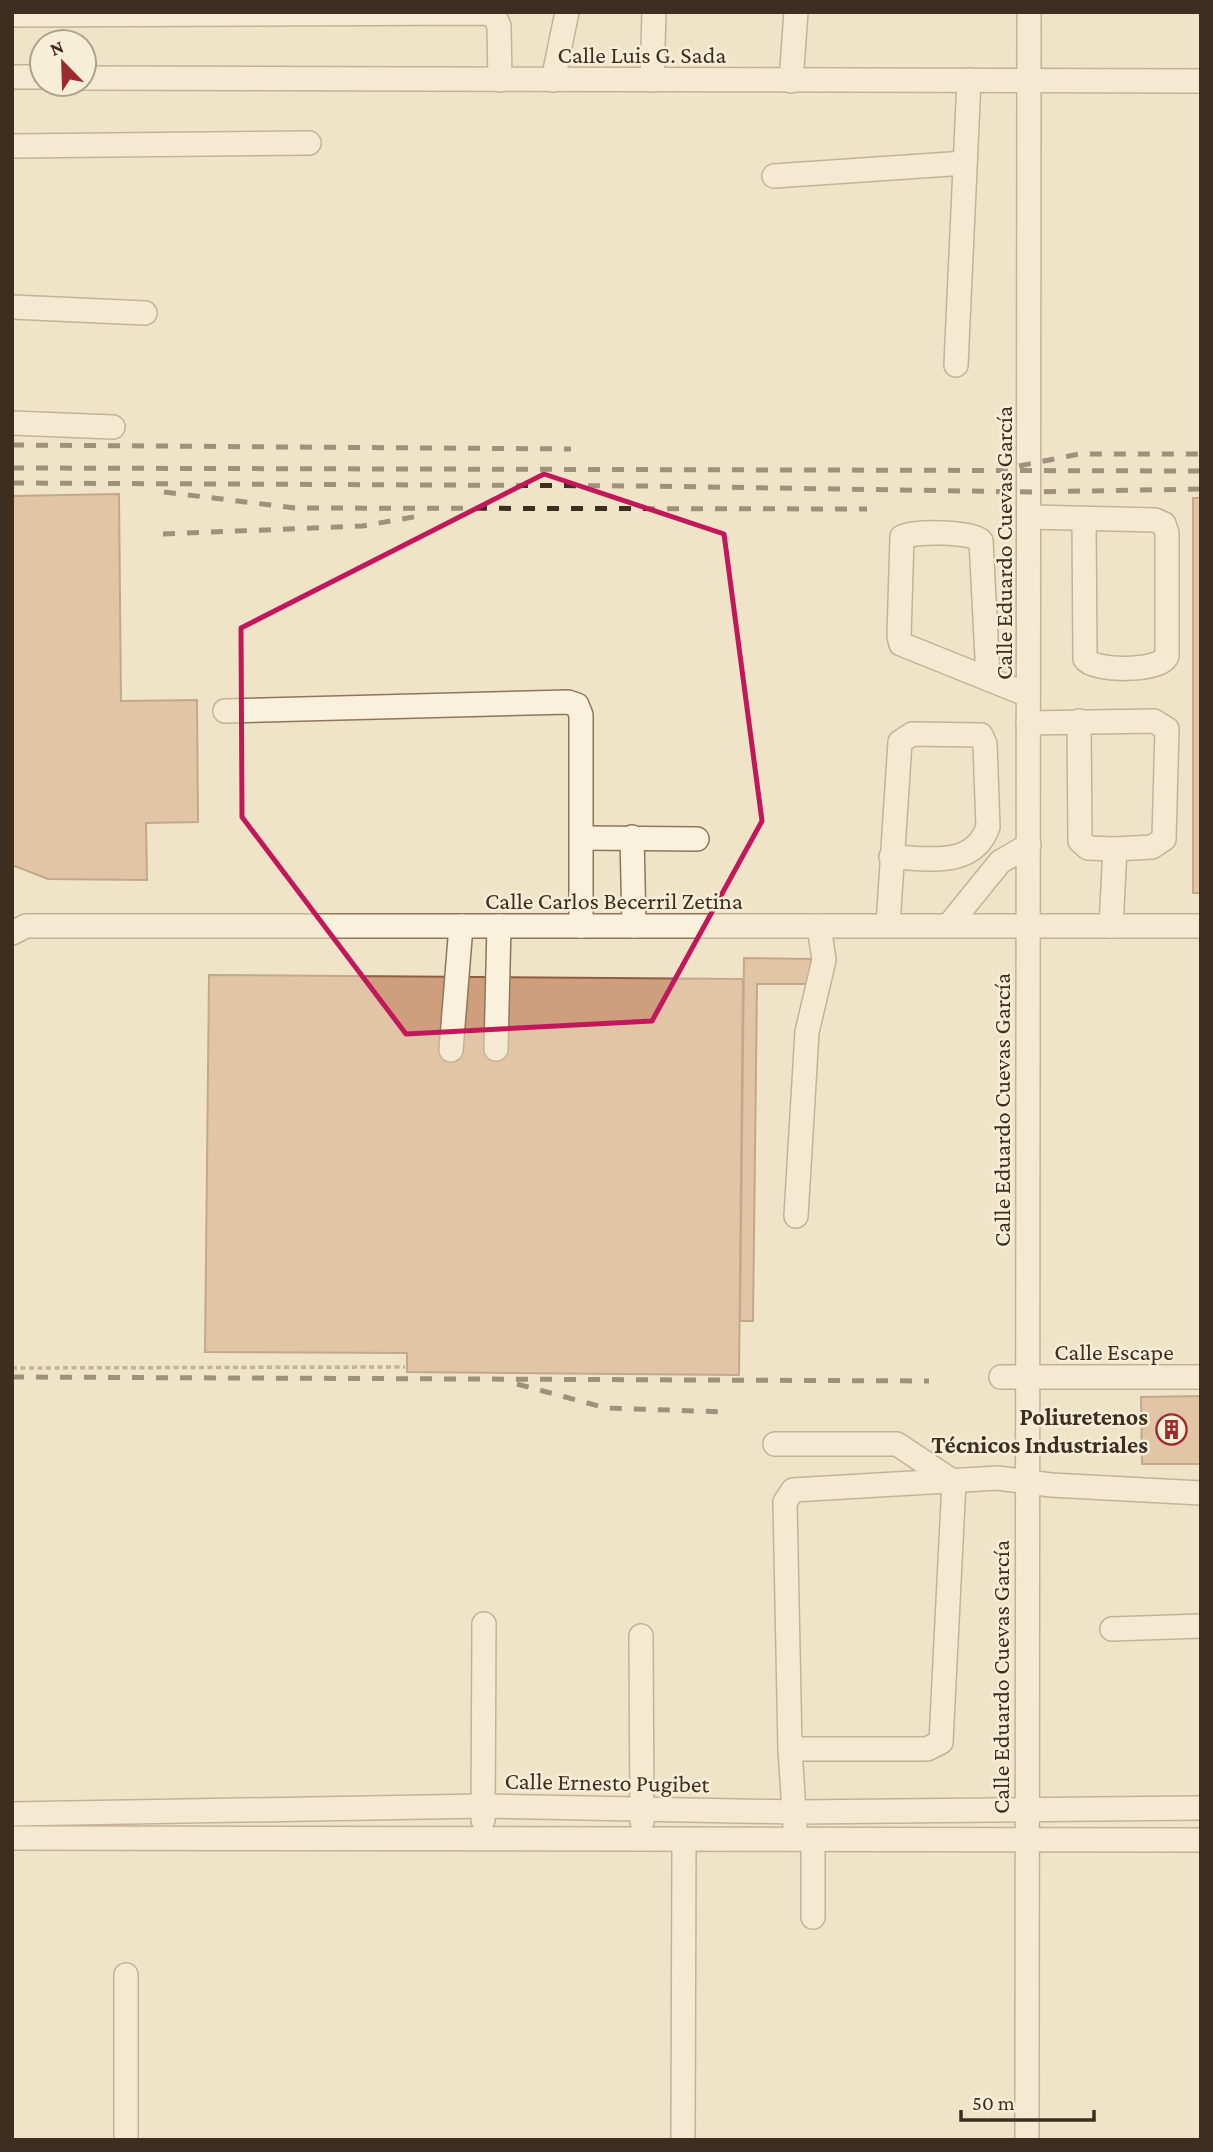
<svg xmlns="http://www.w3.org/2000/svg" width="1213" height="2152" font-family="'Crimson Pro',serif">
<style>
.building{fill:#cf9f7d;stroke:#8d5f41;stroke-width:2}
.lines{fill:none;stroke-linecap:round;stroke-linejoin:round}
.minor-casing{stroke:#8d765c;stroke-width:26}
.path{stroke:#8d765c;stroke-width:3.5;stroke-dasharray:5 3.5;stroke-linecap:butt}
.minor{stroke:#faf1dc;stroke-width:23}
.rail{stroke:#3d2e20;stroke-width:5;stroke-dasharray:12 12;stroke-linecap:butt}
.marked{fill:none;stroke:#c2185b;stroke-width:5;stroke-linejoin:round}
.labels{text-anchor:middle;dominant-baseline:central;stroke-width:5;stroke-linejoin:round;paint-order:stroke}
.street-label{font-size:24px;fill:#3d2e20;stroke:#f7eed8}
.poi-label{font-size:24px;font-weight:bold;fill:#3d2e20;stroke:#f7eed8;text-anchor:end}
</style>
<rect width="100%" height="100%" fill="#f0e4c8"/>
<!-- building -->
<g class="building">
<path d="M119,494L121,701L197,700L198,822L146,823L147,880L48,879L12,865V496Z"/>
<rect x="1193" y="498" width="8" height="395"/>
<path d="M744,958L811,959V984H757L753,1321H740Z"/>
<path d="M209,975L743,979L739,1375L407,1372V1353L205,1352Z"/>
<path d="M1201,1396V1464H1142L1141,1397Z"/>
</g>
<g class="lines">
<defs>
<g id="minor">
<path d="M12,15L486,13L495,17L499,26L500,80"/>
<path d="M12,77H42"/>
<path d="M84,78L1201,81"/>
<path d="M553,80L567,12"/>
<path d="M652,80L654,12"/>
<path d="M791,81L796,12"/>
<path d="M12,146L309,143"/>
<path d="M774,176L965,163"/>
<path d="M12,307L145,313"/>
<path d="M956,365L969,80"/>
<path d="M12,423L113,427"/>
<path d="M1030,517L1155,520L1164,524L1167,533V656C1161,672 1094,672 1085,659L1084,518"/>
<path d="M988,677L981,541C972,531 915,531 902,537L899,636L901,644L1028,695"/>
<path d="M225,711L568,702L577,705L581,715V926"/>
<path d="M1079,721L1080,841L1088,848L1115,849"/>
<path d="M1028,723L1154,721L1167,729L1164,839L1152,847L1115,849L1111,926"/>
<path d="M632,837L634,926"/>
<path d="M583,838L697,839"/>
<path d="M888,925L900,742L912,734L981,735L985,744L988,827C973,869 927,858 891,857"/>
<path d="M949,925L1000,862L1029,845"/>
<path d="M12,933L26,926H1201"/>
<path d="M496,1049L499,926"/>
<path d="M451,1050L461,926"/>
<path d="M796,1216L807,1032L824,960L819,926"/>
<path d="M1001,1377H1201"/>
<path d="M775,1444H897L954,1482L941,1742L927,1749H790L785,1502L793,1490L998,1478L1051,1485L1201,1493"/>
<path d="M1112,1629L1201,1626"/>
<path d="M641,1636L642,1822"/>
<path d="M790,1749L795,1827"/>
<path d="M12,1814L484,1806L796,1812L1201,1808"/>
<path d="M483,1820L484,1624"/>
<path d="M12,1838L1201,1840"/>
<path d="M813,1840V1917"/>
<path d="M126,1975V2140"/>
<path d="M683,2140L684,1841"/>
<path d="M1027,2140L1029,12"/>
</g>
</defs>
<!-- minor casing -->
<use href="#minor" class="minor-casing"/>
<!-- path -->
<path class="path" d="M12,1368L405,1367"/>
<!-- minor -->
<use href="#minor" class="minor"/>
<!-- rail -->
<g class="rail">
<path d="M12,445L571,449"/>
<path d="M1019,466L1079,454H1201"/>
<path d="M12,468L1201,471"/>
<path d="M12,483L644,486L1030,492L1201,489"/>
<path d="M164,492L295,508L867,509"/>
<path d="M163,534L362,526L425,515"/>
<path d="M12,1377L929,1381"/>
<path d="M517,1384L606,1408L727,1412"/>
</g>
</g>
<!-- marked area -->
<path d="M0 0H1213V2152H0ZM544,474L724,534L762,821L652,1021L406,1034L242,817L241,628Z" fill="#f0e4c8" fill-opacity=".55" fill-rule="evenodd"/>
<path class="marked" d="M544,474L724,534L762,821L652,1021L406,1034L242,817L241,628Z"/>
<!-- icons -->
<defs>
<symbol id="building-ring" viewBox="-11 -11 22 22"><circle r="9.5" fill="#f7eed8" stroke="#9e2a2b" stroke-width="1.5"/><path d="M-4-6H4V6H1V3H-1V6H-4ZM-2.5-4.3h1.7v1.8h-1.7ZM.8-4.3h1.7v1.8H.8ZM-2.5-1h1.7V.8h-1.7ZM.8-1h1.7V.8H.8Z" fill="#9e2a2b"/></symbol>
</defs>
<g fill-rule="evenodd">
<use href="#building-ring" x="1154" y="1412" width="35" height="35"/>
</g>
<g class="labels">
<!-- street labels -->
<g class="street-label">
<text x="642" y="54">Calle Luis G. Sada</text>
<text transform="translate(1003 543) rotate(-90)">Calle Eduardo Cuevas García</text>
<text x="614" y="900">Calle Carlos Becerril Zetina</text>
<text transform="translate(1001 1110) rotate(-90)">Calle Eduardo Cuevas García</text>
<text x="1114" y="1351">Calle Escape</text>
<text transform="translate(1000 1677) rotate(-90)">Calle Eduardo Cuevas García</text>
<text transform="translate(607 1782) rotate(1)">Calle Ernesto Pugibet</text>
</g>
<!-- poi labels -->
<g class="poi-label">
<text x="1148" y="1416">Poliuretenos<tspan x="1148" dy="28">Técnicos Industriales</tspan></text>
</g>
</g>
<!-- border -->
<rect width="1213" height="2152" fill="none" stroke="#3d2e20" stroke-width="28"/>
<!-- north arrow -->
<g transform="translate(63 63) rotate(337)"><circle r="33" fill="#f7eed8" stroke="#ada18e" stroke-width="2"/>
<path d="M0-5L12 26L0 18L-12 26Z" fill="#9e2a2b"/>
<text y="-10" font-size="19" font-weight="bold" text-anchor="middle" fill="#3d2e20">N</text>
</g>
<!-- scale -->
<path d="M961 2110v10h133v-10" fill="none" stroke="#3d2e20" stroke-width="3.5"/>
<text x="972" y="2110" font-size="21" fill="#3d2e20" stroke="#f7eed8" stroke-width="5" paint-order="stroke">50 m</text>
</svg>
